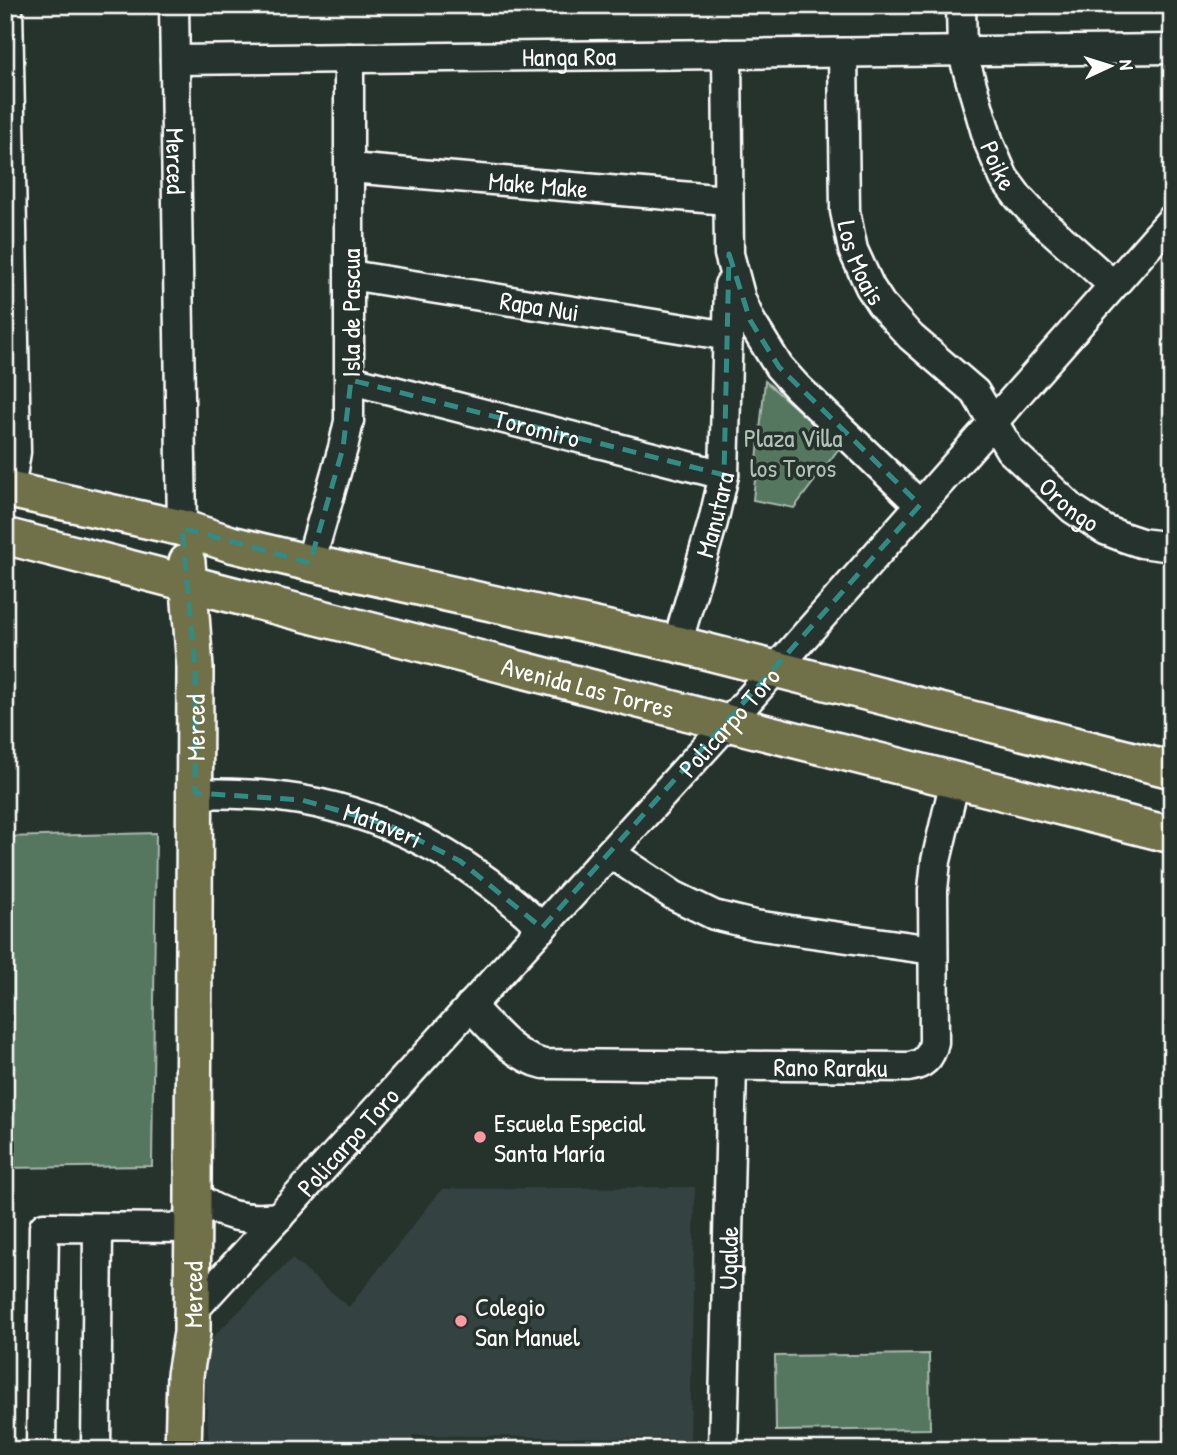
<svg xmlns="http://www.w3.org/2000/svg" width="1177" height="1455" font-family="'Patrick Hand',sans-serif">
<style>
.built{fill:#344342}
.green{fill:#55765f;stroke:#aabaaf;stroke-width:2}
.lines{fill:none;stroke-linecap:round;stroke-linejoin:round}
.minor-casing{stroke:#fff;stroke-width:33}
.major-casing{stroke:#fff;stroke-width:40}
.minor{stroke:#26332d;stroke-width:28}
.major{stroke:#70704a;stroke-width:35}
.marked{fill:none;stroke:#338b84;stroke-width:5;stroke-dasharray:14 9;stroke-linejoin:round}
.poi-dot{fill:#ff9aa2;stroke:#26332d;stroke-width:2.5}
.labels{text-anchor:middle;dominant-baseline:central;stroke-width:7;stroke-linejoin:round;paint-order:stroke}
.street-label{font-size:26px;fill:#fff;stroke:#26332d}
.park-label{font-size:26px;fill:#b2c1b7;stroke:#26332d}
.poi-label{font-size:26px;fill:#fff;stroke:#26332d;text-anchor:start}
</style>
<rect width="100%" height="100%" fill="#26332d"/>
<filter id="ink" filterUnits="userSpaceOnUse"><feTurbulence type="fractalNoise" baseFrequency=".0143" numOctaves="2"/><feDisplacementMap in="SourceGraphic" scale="14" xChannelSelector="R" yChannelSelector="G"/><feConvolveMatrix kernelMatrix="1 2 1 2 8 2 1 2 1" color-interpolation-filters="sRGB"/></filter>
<g filter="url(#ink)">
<!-- built -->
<path class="built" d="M695,1187L690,1439L412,1435V1450H209L205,1361L214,1336L292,1259L349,1307L442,1189Z"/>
<!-- green -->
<g class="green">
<path d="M765,381L840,447L794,508L753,500Z"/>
<path d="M156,833L152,1166L5,1168V837Z"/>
<path d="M929,1354L930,1429L776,1431L775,1356Z"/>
</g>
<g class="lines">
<defs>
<g id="minor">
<path d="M8,5L16,452L10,490"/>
<path id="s1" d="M174,5L182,528"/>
<path id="s2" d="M961,5L962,51L989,143L1004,178L1019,198L1036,216L1113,285"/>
<path id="s3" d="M843,53L845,211L853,250L870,287L881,304L911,337L975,392L1010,450L1073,509L1105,530L1123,537L1141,543L1172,547"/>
<path d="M727,54L729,254L741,299L750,320L779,367L797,387L920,505"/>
<path id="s4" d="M175,60L1172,49"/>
<path id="s5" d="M350,168L727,200"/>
<path id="s6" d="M350,275L729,336"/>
<path id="s7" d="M351,380L724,475"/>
<path d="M310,563L343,448L349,421V58"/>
<path id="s8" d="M677,644L713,522L724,475L729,285"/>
<path id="s9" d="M195,793C223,794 252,793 280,797C381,809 470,858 542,928"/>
<path d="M610,853L673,895L714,915L755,925L933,950"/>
<path id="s10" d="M470,1006C492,1028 513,1057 544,1064L908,1067C924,1065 931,1057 934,1042L933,890L936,861L955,780"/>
<path d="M193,1194C219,1216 246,1221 279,1217"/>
<path id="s11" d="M192,1312L728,723L1172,219"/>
<path d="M41,1450L44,1227L193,1228"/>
<path d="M96,1450L98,1228"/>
<path id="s12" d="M723,1450L732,1065"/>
</g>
<g id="major">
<path d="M5,489L182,528L231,544L310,563L677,644L1172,770"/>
<path id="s13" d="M5,536L728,723L1172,835"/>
<path id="s14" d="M183,1450L185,1375L192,1333L193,1194L195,668L187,562"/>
</g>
</defs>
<!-- minor casing -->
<use href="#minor" class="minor-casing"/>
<!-- major casing -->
<use href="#major" class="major-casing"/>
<!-- minor -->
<use href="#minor" class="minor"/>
<!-- major -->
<use href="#major" class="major"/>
</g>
</g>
<!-- marked area -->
<path class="marked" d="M729,254L750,320L779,367L920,505L542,928L460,861L389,825L302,800L195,793V668L182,528L310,563L343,448L351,380L724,475Z"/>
<!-- markers -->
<g class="poi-dot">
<circle cx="480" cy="1137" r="7"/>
<circle cx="461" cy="1321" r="7"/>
</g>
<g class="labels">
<!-- street labels -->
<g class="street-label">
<text stroke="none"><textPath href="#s4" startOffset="394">Hanga Roa</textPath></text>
<text stroke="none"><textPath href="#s1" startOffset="156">Merced</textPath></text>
<text stroke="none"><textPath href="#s2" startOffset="166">Poike</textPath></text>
<text stroke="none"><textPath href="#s5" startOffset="189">Make Make</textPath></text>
<text stroke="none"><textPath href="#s3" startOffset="212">Los Moais</textPath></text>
<text stroke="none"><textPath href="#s6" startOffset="192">Rapa Nui</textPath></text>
<text transform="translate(350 313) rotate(-90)">Isla de Pascua</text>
<text stroke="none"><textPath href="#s7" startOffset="192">Toromiro</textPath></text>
<text stroke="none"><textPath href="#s3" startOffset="536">Orongo</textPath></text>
<text stroke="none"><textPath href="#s8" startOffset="135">Manutara</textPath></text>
<text stroke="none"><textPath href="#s13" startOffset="602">Avenida Las Torres</textPath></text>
<text stroke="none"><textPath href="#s11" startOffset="798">Policarpo Toro</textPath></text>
<text stroke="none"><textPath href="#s14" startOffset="723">Merced</textPath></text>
<text stroke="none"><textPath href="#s9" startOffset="192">Mataveri</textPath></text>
<text stroke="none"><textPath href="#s10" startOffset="382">Rano Raraku</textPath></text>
<text stroke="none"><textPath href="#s11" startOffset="231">Policarpo Toro</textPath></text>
<text stroke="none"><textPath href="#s12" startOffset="192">Ugalde</textPath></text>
<text stroke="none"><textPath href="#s14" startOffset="156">Merced</textPath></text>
</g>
<!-- park labels -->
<g class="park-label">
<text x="793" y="437">Plaza Villa<tspan x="793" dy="30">los Toros</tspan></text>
</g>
<!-- poi labels -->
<g class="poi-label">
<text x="494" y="1122">Escuela Especial<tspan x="494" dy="30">Santa María</tspan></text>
<text x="475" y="1306">Colegio<tspan x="475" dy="30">San Manuel</tspan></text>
</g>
</g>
<!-- margin -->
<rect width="1177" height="1455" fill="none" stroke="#26332d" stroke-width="28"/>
<rect x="14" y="14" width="1149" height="1427" fill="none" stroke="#fff" stroke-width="2.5" filter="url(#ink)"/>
<!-- north arrow -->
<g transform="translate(1110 66) rotate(86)" stroke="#26332d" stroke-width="5" paint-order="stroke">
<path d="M0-5L12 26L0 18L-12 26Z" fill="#ffffff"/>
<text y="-10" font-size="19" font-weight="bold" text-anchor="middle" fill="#ffffff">N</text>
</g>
</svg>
